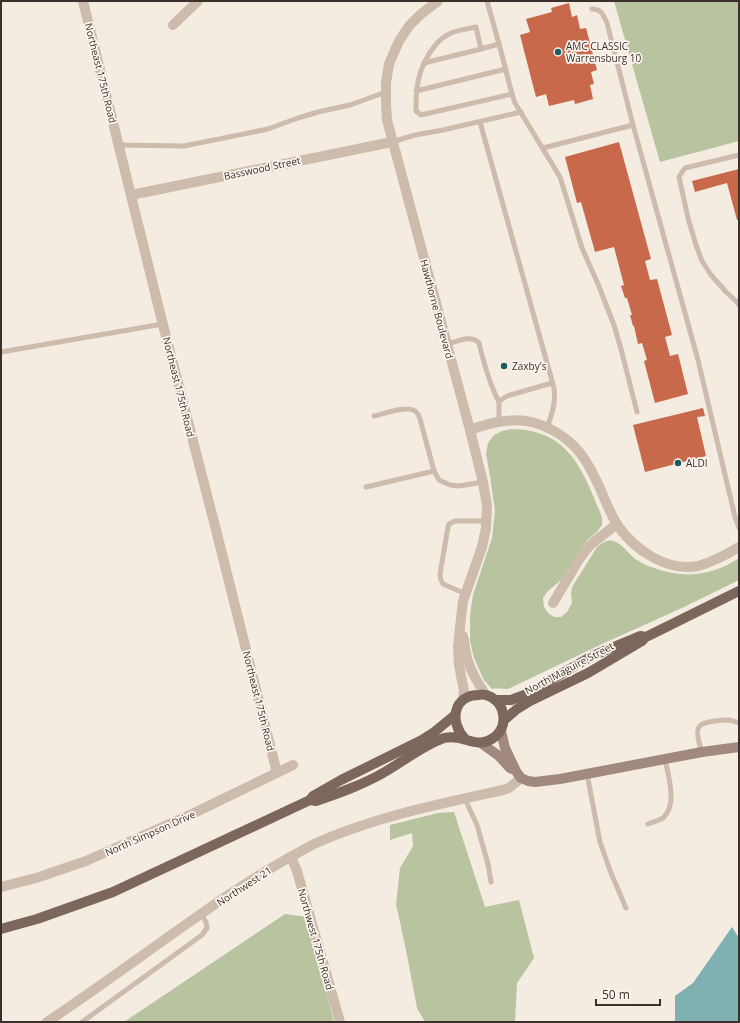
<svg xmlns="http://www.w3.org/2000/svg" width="740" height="1023" font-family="'Open Sans',sans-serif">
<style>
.green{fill:#b8c4a0}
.water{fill:#7fb0b2}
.building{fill:#c8694b}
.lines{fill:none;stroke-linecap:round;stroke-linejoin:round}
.service{stroke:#cdbbac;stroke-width:5}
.minor{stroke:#cdbbac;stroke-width:10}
.tertiary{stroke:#cdbbac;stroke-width:10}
.secondary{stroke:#a18a7d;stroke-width:10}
.primary{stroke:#7d675c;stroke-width:10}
.poi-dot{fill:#1f5a5e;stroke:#fbf5ee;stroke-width:1.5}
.labels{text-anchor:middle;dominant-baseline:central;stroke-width:3.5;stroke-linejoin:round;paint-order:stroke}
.poi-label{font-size:10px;fill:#3b302b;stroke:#fbf5ee;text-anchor:start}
.street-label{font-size:10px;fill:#3b302b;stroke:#fbf5ee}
</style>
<rect width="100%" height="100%" fill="#f4ebe1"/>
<!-- green -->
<g class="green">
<path d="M614,1H739V141L660,162Z"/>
<path d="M512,429C570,430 583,471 602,517V525L597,532L587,540L561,580L548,591L543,598L544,607L548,613L554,617H561L567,612L572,603L571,593L572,587L597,547C602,543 607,539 613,541C624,544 628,555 637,560C643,564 650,567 657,569C686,579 714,575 739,558V580L684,607L602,644L508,689C502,689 498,688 492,689L484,680L474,658L470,641V615L473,595L492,538L495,511L490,476L486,454L488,443L494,435L502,431Z"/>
<path d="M454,812L485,907L519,900L534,958L517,983L515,1022H425L417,1008L406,950L396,904L400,868L413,846L412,833L390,840V825L438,813Z"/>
<path d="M285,914L307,917L334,1022H124Z"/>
</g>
<!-- water -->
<path class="water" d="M732,927L739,938V1022H675V996L693,983Z"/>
<!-- building -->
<g class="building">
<path d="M569,3L572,17L577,15L580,29L586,28L597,70L591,72L594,84L590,85L593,99L575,104L574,100L549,106L546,94L536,97L520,35L530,32L526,19L552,12L551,8Z"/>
<path d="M619,142L651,259L645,261L650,280L657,279L672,335L665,337L670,356L678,354L688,394L655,403L644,361L647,360L642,343L638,344L634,326H633L630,315H632L627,298H625L621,286L624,285L614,247L595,252L581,202L577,203L565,157Z"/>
<path d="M739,169V220H737L727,183L695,192L692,181Z"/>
<path d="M703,408L705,416L697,417L706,456L645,472L633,425Z"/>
</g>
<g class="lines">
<!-- service -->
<g class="service">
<path d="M487,1L499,44L512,94L515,103L560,177L582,248L598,284L614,325L621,349L637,412"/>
<path d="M592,9C602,9 603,15 607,23L633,125L698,360L735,517L739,528"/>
<path d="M499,44L481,49L476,27C468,29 458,30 451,33C440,38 435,45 429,54C417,74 416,89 416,111L421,115L512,94"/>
<path d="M424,63L481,49"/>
<path d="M416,91L506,69"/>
<path d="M480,122L554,388C556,404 552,413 547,428"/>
<path d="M392,142L415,135L443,130L521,112"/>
<path d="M119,145L184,146L268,129L298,118L318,112L350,105L386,92"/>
<path d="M543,148L633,125"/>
<path d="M739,155L685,168L682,172L679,177L688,218L696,245L702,261L711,275L726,292L736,301L739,305"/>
<path d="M447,344C457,342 471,334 479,343C484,364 489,383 499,402"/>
<path d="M1,352L163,324"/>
<path d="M374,416C383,414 407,405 415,411C418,413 419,416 420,419L434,471L439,480L450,485L459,486L483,482"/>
<path d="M499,422V402L501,400L507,396L552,383"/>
<path d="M366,487L434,471"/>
<path d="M466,594L443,584L441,580L440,574L448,527L449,524L455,521H486"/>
<path d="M702,752C700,746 695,732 699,727C702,721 723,720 730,720C733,721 736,722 739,723"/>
<path d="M587,774L600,842L611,873L626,908"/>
<path d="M465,799L477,825L488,864L491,882"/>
<path d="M648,824C653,822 658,821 663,818C678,805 668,775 665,759"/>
<path d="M82,1022L202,935L207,928L206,922L201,914"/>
</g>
<!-- minor -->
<g class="minor">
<path d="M83,1L161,317L214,522L277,773"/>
<path d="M173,25L198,1"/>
<path d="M131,195L392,142"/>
<path d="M470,430C481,426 493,422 505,421C514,420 524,420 532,422C547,426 563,435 574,446C584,456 591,469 597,482C604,496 609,512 618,526C635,550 667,572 698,566C712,562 726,555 739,547"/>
<path d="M553,603L580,558L590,545L617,524"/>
<path d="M291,857L297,871L340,1022"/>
<path d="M1,887L36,878L86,861L192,814L293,765"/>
<path d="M47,1022C95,990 141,956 188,923C221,899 255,877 290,857C298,853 306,848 314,844C374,817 439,804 503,790L509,788L521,778"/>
</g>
<!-- tertiary -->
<g class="tertiary">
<path d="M438,1L421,14L409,26L399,41L389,64L386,83V104L387,120L470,430L483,482L487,506L486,528L482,547L463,601L461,618L458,647L459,665L464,691L463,700"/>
<path d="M463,636C465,643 465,651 467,658C471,672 478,684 486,695"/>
</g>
<!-- secondary -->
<g class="secondary">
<path d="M501,731L505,748L515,769"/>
<path d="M481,743L499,756L510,768L515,770L521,778L528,781L535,782L560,779L702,752L739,747"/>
</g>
<!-- primary -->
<g class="primary">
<path d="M495,700H511L527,694L592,656L640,636L646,637L739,591"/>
<path d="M504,720L517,709L530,701L588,673L642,641L643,640"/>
<path d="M310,800L316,801C339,793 362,785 383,773C401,763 425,744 444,738C465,733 476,752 496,736C508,725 505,704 491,697C487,695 483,694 479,695C453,695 449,722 465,739"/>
<path d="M1,929L37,919L113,892L310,800L313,796L341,780L422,740L433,733L455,715"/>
</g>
</g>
<!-- markers -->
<g class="poi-dot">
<circle cx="558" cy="52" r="4"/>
<circle cx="504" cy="366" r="4"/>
<circle cx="678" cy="463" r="4"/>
</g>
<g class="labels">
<!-- poi labels -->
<g class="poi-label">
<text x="566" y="46">AMC CLASSIC<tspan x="566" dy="12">Warrensburg 10</tspan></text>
<text x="512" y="366">Zaxby's</text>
<text x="686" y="463">ALDI</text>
</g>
<!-- street labels -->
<g class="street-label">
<text transform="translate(101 73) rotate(76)">Northeast 175th Road</text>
<text transform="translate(262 168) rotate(-12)">Basswood Street</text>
<text transform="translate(437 309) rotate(75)">Hawthorne Boulevard</text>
<text transform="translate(179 387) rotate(76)">Northeast 175th Road</text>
<text transform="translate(569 668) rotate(-28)">North Maguire Street</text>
<text transform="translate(259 701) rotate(76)">Northeast 175th Road</text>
<text transform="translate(150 833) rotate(-24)">North Simpson Drive</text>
<text transform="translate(244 886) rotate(-33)">Northwest 21</text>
<text transform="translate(316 939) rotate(74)">Northwest 175th Road</text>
</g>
</g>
<!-- border -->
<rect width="740" height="1023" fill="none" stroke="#3b302b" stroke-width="4"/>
<!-- scale -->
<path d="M596 999v6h64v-6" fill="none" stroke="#3b302b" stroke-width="2"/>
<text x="602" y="999" font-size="12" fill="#3b302b" stroke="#fbf5ee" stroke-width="3" paint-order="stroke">50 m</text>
</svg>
